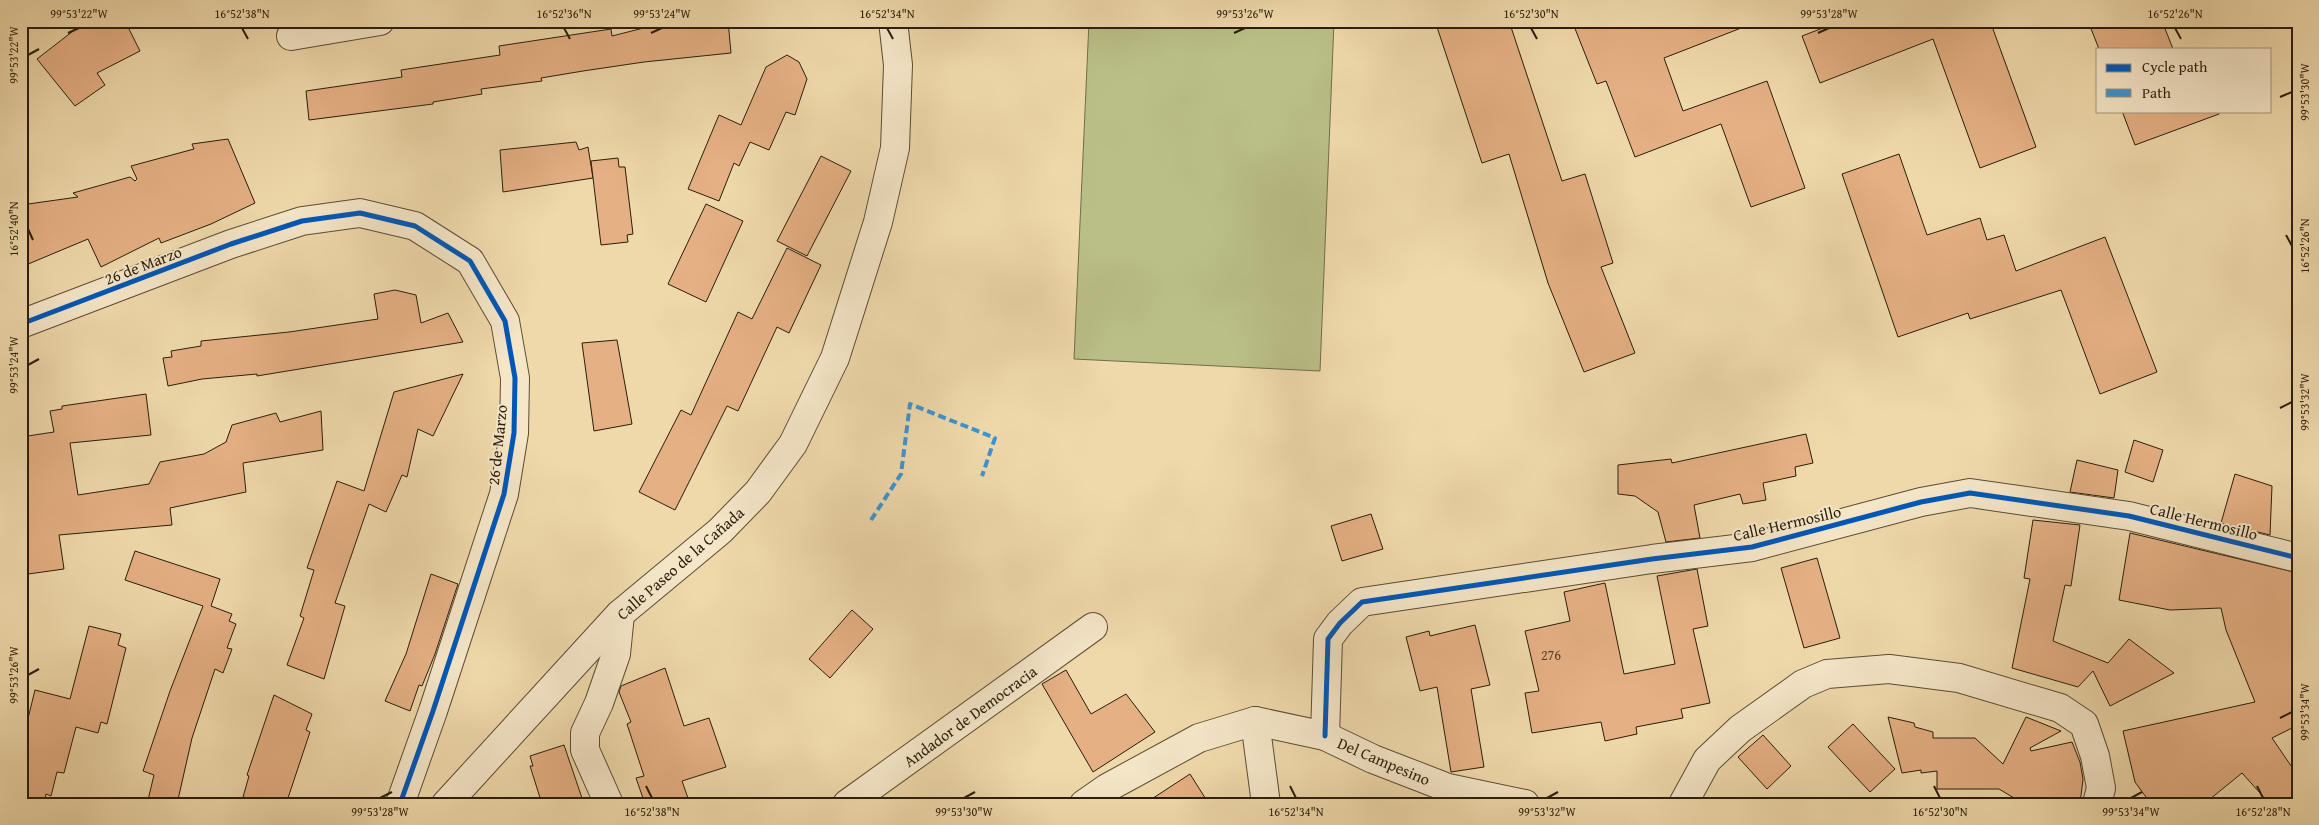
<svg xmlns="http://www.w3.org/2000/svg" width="2319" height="825" font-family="'Gentium Book Plus',serif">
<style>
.green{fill:#babf88;stroke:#726e4a}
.building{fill:#e5b084;stroke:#2a1d0b}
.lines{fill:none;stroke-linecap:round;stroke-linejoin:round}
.minor-casing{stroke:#5b4c33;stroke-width:30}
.minor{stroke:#f5e6c8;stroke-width:28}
.quiet{stroke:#3c94d2;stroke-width:4;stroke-dasharray:8 4;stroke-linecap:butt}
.cycleway-casing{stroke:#f5e6c8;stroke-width:8}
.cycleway{stroke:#0057b8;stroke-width:5}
.ticks{fill:none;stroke:#2a1d0b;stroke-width:2}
.labels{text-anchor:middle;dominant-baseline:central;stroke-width:4;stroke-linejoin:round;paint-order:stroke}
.number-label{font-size:14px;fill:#594229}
.street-label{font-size:16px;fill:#2a1d0b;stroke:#f5e6c8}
.neatline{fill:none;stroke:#2a1d0b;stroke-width:2}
.ticks-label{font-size:12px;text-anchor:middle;fill:#2a1d0b}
</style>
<rect width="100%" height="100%" fill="#efd9ab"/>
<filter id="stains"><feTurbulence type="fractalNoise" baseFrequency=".004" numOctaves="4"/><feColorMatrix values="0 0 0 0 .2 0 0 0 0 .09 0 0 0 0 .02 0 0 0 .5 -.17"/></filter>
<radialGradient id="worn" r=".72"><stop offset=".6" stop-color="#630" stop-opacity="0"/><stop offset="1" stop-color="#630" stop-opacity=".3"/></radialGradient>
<!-- green -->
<path class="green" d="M1089,21H1334L1320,371L1074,359Z"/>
<!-- building -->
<g class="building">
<path d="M86,21H125L140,51L97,73L105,85L75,106L37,59Z"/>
<path d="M671,21H728L731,53L644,62L583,71L541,78L542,81L481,89L482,94L433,102V104L309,120L306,91L402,77L401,70L500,55L499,46L611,29L612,36Z"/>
<path d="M1435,21H1509L1562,181L1585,174L1613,263L1601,267L1635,353L1584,372L1548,283L1509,154L1482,163Z"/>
<path d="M1572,21H1753L1754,23L1664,58L1683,111L1767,81L1805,188L1751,207L1721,124L1635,157L1606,81L1597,84Z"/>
<path d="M1841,21H1990L2036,147L1980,168L1933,39L1820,83L1802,36Z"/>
<path d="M2088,21H2162L2173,49H2099Z"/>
<path d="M787,55L799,62L807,79L795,115L786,112L769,150L750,142L739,166L734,163L719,201L688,189L719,115L741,125L766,67Z"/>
<path d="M2122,111H2219V114L2135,145Z"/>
<path d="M228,139L255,203L211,224L161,243L159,238L101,267L88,239L21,267V205L78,197L73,193L130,177L135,181L137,179L131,166L194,149L192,144Z"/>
<path d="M576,142L579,150L588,147L593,178L503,192L500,150Z"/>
<path d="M1899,154L1927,235L1980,218L1987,240L2004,235L2016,271L2105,237L2157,372L2100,394L2061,290L1970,319L1968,313L1898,337L1842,174Z"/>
<path d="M821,156L851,171L807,256L777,241Z"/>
<path d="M618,158L619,167H625L633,234L627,235L628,242L601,245L591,161Z"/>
<path d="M706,204L743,221L706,302L668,284Z"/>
<path d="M787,248L821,265L789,333L777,327L738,411L727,406L675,510L639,492L681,410L691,415L738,312L752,319Z"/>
<path d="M395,290L416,295L421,323L448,313L463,342L257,376V374L202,379L168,386L163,358L172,357L171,351L201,346V341L289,332L378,319L374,294Z"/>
<path d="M617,340L632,424L594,431L582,343Z"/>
<path d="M463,374L433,436L418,429L407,477L402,475L386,512L369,504L335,603L345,606L324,679L287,665L304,618L300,616L314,570L307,568L337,481L364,491L394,392Z"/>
<path d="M146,394L151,435L70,443L78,495L149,484L160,462L204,454L226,442L232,425L276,413L280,422L321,411L323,450L243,463L246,492L170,508L172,525L59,535L64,569L21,575V437L54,432L50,411L62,409V406Z"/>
<path d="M1806,434L1813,463L1795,467L1796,476L1763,483L1766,500L1743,504L1740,494L1694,505L1700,538L1666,542L1658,512L1635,496L1618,494V465L1671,459L1672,463Z"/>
<path d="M2134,440L2163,450L2153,482L2125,472Z"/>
<path d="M2077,460L2118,470L2114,498L2070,492Z"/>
<path d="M2235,474L2272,486L2270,535L2221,523Z"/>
<path d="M1371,514L1383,549L1342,561L1331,526Z"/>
<path d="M2033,520L2080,525L2071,586L2065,585L2053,641L2108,663L2129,639L2174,673L2110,706L2093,671L2078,687L2012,668L2030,579L2024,578Z"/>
<path d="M2130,533L2298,573V725L2272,738L2298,776V804H2270L2242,773L2204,804H2151L2135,782L2123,731L2255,702L2226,630L2221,608L2170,610L2119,600Z"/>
<path d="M135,551L220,579L211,606L232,614L229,621L236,624L227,648L232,649L223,673L215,669L192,738L177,804H147L154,775L143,771L170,691L203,606L125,580Z"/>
<path d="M1817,558L1840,638L1804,648L1781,568Z"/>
<path d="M1697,569L1708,626L1693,629L1710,703L1681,709L1683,718L1636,727L1637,734L1605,741L1601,722L1532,733L1525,693L1539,691L1525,631L1570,621L1564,592L1605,583L1624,674L1675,664L1657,576Z"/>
<path d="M431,574L458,584L435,654L422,686L419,685L410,711L385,701L406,654Z"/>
<path d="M852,610L873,629L830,678L809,659Z"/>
<path d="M1475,625L1490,685L1471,689L1484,767L1451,772L1437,687L1420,691L1406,637L1429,631L1430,636Z"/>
<path d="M89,626L121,634L118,645L126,648L107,724L101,722L98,733L76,727L64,773L57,772L51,796L46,794L44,804L21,799V747L35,690L70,699Z"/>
<path d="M665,668L684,726L709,718L726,767L682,781L690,804H645L636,778L644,776L627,724L631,722L619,692L621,686Z"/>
<path d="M1066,670L1091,714L1126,694L1155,732L1093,772L1042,684Z"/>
<path d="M274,695L312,714L306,730L310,732L286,804H246L248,798L243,797L249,776L247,775Z"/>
<path d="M1888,717L1914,723L1915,727L1933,732V738H1975L2003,764L2026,717L2061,731L2030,748L2031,751L2072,742L2080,762L2083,779L2081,796L2075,804H2024L1999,789H1937V771L1921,773V770L1902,773Z"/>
<path d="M1853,724L1895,769L1870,792L1828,747Z"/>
<path d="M1763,735L1791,766L1767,789L1738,757Z"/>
<path d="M564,745L584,804H542L530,766H533L530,756Z"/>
<path d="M1190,774L1209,804H1144Z"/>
</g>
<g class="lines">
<defs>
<g id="minor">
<path d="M291,36L380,21"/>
<path d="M21,324L231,244L302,221L360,213L415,226L470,261L505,321L515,378L514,433L504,494L433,711L400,804"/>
<path d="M1255,721L1266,804"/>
<path d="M1325,736L1328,639L1340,623L1362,602L1652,559L1752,547L1921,502L1970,493L2129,516L2298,558"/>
<path d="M446,804L620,614L720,531L758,492L793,444L835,358L878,222L895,148L898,65L893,21"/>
<path d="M609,804L585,750V733L599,703L616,654L620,614"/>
<path d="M847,804L1093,627"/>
<path d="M1084,804L1107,788L1199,738L1255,721L1325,736L1373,759L1448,788L1525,804"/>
<path d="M1683,804L1707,760L1740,729L1803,684L1827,674L1889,669L1959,678L2060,708L2084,724L2095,756L2101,788L2097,804"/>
</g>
</defs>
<!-- minor casing -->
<use href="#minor" class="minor-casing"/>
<!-- minor -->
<use href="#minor" class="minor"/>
<!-- quiet -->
<path class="quiet" d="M871,520L901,474L910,404L995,438L982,476"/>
<defs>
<g id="cycleway">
<path d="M21,324L231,244L302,221L360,213L415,226L470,261L505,321L515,378L514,433L504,494L433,711L400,804"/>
<path d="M1325,736L1328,639L1340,623L1362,602L1652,559L1752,547L1921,502L1970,493L2129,516L2298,558"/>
</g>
</defs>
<!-- cycleway casing -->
<use href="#cycleway" class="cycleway-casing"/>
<!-- cycleway -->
<use href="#cycleway" class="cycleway"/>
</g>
<!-- ticks -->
<path class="ticks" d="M242,28L248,39M564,28L570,39M887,28L893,39M1531,28L1537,39M2175,28L2181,39M68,33L79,28M651,33L662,28M1234,33L1245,28M1818,33L1829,28M28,55L39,49M2280,97L2292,92M28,229L33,240M2286,235L2292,246M28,365L39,359M2280,408L2292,402M28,675L39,669M2280,718L2292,712M646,786L652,798M1290,786L1296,798M1934,786L1940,798M2257,786L2263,798M380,798L392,792M964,798L975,792M1547,798L1558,792M2131,798L2142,792"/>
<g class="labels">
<!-- number labels -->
<g class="number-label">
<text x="1551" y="655">276</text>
</g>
<!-- street labels -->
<g class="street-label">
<text transform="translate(143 265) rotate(-21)">26 de Marzo</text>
<text transform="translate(497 445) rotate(-84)">26 de Marzo</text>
<text transform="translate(2204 521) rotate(14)">Calle Hermosillo</text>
<text transform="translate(1787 523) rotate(-13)">Calle Hermosillo</text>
<text transform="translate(680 563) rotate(-41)">Calle Paseo de la Cañada</text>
<text transform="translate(970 716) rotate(-36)">Andador de Democracia</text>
<text transform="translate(1384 761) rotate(23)">Del Campesino</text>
</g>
</g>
<!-- margin -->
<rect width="2319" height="825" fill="none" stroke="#efd9ab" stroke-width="55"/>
<!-- legend -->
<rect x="2096" y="48" width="175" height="65" fill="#f5e6c8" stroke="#a4967c"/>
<rect x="2106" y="64" width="25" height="8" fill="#0057b8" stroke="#a4967c"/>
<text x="2142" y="72" font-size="15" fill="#2a1d0b">Cycle path</text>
<rect x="2106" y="89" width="25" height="8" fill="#3c94d2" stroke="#a4967c"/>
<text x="2142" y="98" font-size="15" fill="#2a1d0b">Path</text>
<rect x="28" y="28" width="2264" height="770" class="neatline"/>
<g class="ticks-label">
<text x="79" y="18">99°53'22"W</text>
<text x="242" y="18">16°52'38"N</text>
<text x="564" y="18">16°52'36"N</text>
<text x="662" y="18">99°53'24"W</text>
<text x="887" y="18">16°52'34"N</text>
<text x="1245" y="18">99°53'26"W</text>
<text x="1531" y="18">16°52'30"N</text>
<text x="1829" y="18">99°53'28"W</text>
<text x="2175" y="18">16°52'26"N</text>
<text transform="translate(14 55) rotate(-90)" y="4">99°53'22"W</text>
<text transform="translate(2305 92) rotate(-90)" y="4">99°53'30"W</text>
<text transform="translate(14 229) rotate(-90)" y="4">16°52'40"N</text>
<text transform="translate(2305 246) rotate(-90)" y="4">16°52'26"N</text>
<text transform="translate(14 365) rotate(-90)" y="4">99°53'24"W</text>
<text transform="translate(2305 402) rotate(-90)" y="4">99°53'32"W</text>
<text transform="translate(14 675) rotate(-90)" y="4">99°53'26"W</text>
<text transform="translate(2305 712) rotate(-90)" y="4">99°53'34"W</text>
<text x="380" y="816">99°53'28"W</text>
<text x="652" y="816">16°52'38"N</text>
<text x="964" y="816">99°53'30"W</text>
<text x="1296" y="816">16°52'34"N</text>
<text x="1547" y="816">99°53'32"W</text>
<text x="1940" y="816">16°52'30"N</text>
<text x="2131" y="816">99°53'34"W</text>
<text x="2263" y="816">16°52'28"N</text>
</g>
<rect width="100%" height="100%" filter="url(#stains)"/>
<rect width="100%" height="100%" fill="url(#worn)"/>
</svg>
